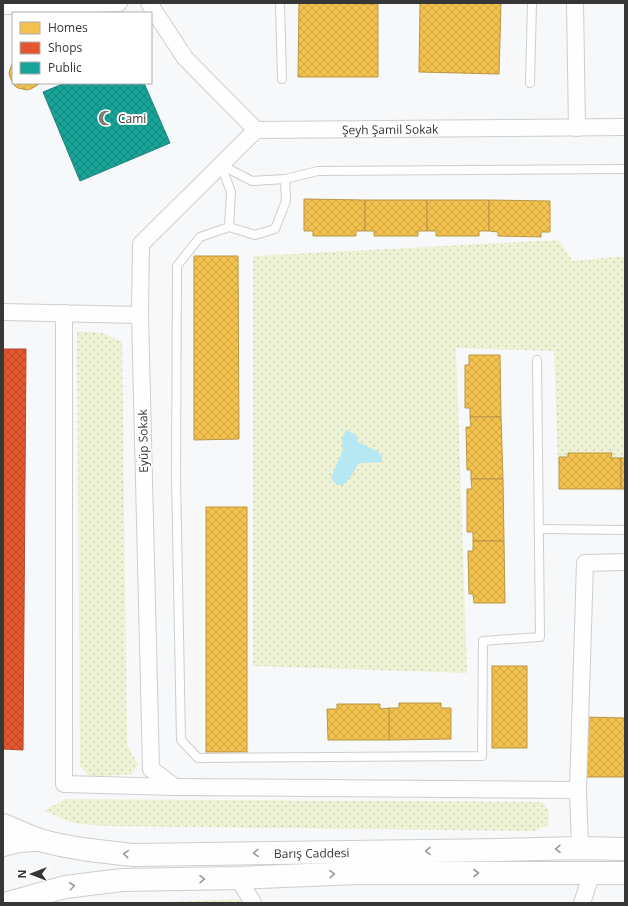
<svg xmlns="http://www.w3.org/2000/svg" width="628" height="906" font-family="'Open Sans',sans-serif">
<style>
.grass{fill:url(#grass-dots)}
.water{fill:#b6e8f3}
.homes{fill:url(#homes-cross-hatch);stroke:#ba9747}
.shops{fill:url(#shops-cross-hatch);stroke:#b04d31}
.public{fill:url(#public-cross-hatch);stroke:#20827b}
.lines{fill:none;stroke-linecap:round;stroke-linejoin:round}
.service-casing{stroke:#cdcecf;stroke-width:10}
.minor-casing{stroke:#cdcecf;stroke-width:18}
.secondary-casing{stroke:#cdcecf;stroke-width:24}
.service{stroke:#fefefe;stroke-width:8}
.minor{stroke:#fefefe;stroke-width:16}
.secondary{stroke:#fefefe;stroke-width:22}
.oneway{stroke:#9a9a9a}
.labels{text-anchor:middle;dominant-baseline:central;stroke-width:4;stroke-linejoin:round;paint-order:stroke}
.poi-label{font-size:12px;fill:#363637;stroke:#fff;text-anchor:start}
.street-label{font-size:12px;fill:#363637;stroke:#fff}
</style>
<defs>
<pattern id="grass-dots" width="8" height="8" patternUnits="userSpaceOnUse"><rect width="8" height="8" fill="#edf2d4"/><path d="M2 2h.1M6 6h.1" fill="none" stroke="#ccd0b7" stroke-width="1.8" stroke-linecap="round"/></pattern>
<pattern id="homes-cross-hatch" width="8" height="8" patternUnits="userSpaceOnUse"><rect width="8" height="8" fill="#f2c14e"/><path d="M0 0l8 8M0 8l8-8" fill="none" stroke="#d0a645"/></pattern>
<pattern id="shops-cross-hatch" width="8" height="8" patternUnits="userSpaceOnUse"><rect width="8" height="8" fill="#e4572e"/><path d="M0 0l8 8M0 8l8-8" fill="none" stroke="#ba4928"/></pattern>
<pattern id="public-cross-hatch" width="8" height="8" patternUnits="userSpaceOnUse"><rect width="8" height="8" fill="#17a398"/><path d="M0 0l8 8M0 8l8-8" fill="none" stroke="#16867d"/></pattern>
</defs>
<rect width="100%" height="100%" fill="#f7f8f9"/>
<!-- grass -->
<g class="grass">
<path d="M558,240L573,261L625,256V462L558,464L554,351L456,348L467,673L253,666V256Z"/>
<path d="M77,331L102,333L122,342L127,745L138,764L132,774L90,777L80,766Z"/>
<path d="M65,799L542,802L549,811L548,825L534,831L103,826L74,823L44,811Z"/>
<path d="M241,899L246,903H138Z"/>
</g>
<!-- water -->
<path class="water" d="M346,430L356,435L358,442L377,451L382,456V462C374,463 366,462 358,464L350,478L343,485H337L331,478L343,450L342,438Z"/>
<!-- homes -->
<g class="homes">
<path d="M299,3L378,4V77H298Z"/>
<path d="M420,3H501L499,74L419,72Z"/>
<path d="M13,62V83H40L39,84L31,89L27,90L18,88L15,86L12,82L9,74L10,69Z"/>
<path d="M304,199L365,200V231H356V236H313V231H304Z"/>
<path d="M365,200H427V231H418V236H374V231H365Z"/>
<path d="M427,200H489V231H479V236H436V231H427Z"/>
<path d="M489,200L550,201V232H541V237L498,236V232L489,231Z"/>
<path d="M194,256H238L239,439L194,440Z"/>
<path d="M469,355H500L501,417H470V408H465V365H469Z"/>
<path d="M470,417H501L503,479H471V470H467L466,427H471Z"/>
<path d="M568,453H612L611,458H621V489H559V457H568Z"/>
<rect x="621" y="458" width="4" height="31"/>
<path d="M471,479H503L504,541H473V532H467V489H472Z"/>
<rect x="206" y="507" width="41" height="245"/>
<path d="M473,541H504L505,603H474L473,594H469L468,551H473Z"/>
<rect x="492" y="666" width="35" height="82"/>
<path d="M399,703H441V708H451V739L389,740V708H399Z"/>
<path d="M337,704H380V709L389,708V740H328L327,709H337Z"/>
<path d="M586,717L625,718V777H585Z"/>
</g>
<!-- shops -->
<path class="shops" d="M3,349H26L23,750L3,749Z"/>
<!-- public -->
<path class="public" d="M65,83H144L170,143L80,181L43,92Z"/>
<g class="lines">
<defs>
<g id="service">
<path d="M280,3L282,79"/>
<path d="M530,83L532,3"/>
<path d="M221,165L231,192L229,227L200,237L177,266L176,476L181,740L198,758L482,756L483,641L540,637L537,360"/>
<path d="M221,165L252,181L285,179L318,171L625,169"/>
<path d="M229,227L255,235L275,229L286,201L285,179"/>
<path d="M539,529L625,530"/>
</g>
<g id="minor">
<path id="s1" d="M149,3L185,58L256,130L625,127"/>
<path d="M575,3L577,128"/>
<path d="M3,6L63,5L119,3"/>
<path d="M3,312L140,315"/>
<path d="M64,313V784L175,787L578,790"/>
<path d="M175,787L151,769L140,315L141,244L256,130"/>
<path d="M580,848L578,790L585,563L625,562"/>
<path d="M238,878L253,903"/>
<path d="M582,903L592,873"/>
</g>
<g id="secondary">
<path id="s2" d="M3,825C16,830 29,837 43,841C73,849 104,852 134,855L502,850L580,848L625,849"/>
<path d="M3,845C15,841 26,840 38,840"/>
<path d="M8,903L65,887L122,880L238,878L359,873H625"/>
</g>
</defs>
<!-- service casing -->
<use href="#service" class="service-casing"/>
<!-- minor casing -->
<use href="#minor" class="minor-casing"/>
<!-- secondary casing -->
<use href="#secondary" class="secondary-casing"/>
<!-- service -->
<use href="#service" class="service"/>
<!-- minor -->
<use href="#minor" class="minor"/>
<!-- secondary -->
<use href="#secondary" class="secondary"/>
</g>
<!-- one-way arrows -->
<defs><path id="oneway-chevron" d="M-2-3.5L2.5 0L-2 3.5" fill="none" stroke-width="1.6" stroke-linecap="round" stroke-linejoin="round"/></defs>
<g class="oneway">
<use href="#oneway-chevron" transform="translate(558 849) rotate(179)"/>
<use href="#oneway-chevron" transform="translate(428 851) rotate(179)"/>
<use href="#oneway-chevron" transform="translate(256 853) rotate(179)"/>
<use href="#oneway-chevron" transform="translate(126 854) rotate(-175)"/>
<use href="#oneway-chevron" transform="translate(476 873)"/>
<use href="#oneway-chevron" transform="translate(332 874) rotate(-2)"/>
<use href="#oneway-chevron" transform="translate(202 879) rotate(-1)"/>
<use href="#oneway-chevron" transform="translate(72 886) rotate(-7)"/>
</g>
<!-- icons -->
<defs>
<symbol id="mosque-bare" viewBox="-9 -9 18 18"><path d="M3.5-4.9A6 6 0 1 0 3.5 4.9A5 5 0 1 1 3.5-4.9Z" fill="#7a7a7b" stroke="#fff" stroke-width="2.5" paint-order="stroke"/></symbol>
</defs>
<g fill-rule="evenodd">
<use href="#mosque-bare" x="95" y="107" width="22" height="22"/>
</g>
<g class="labels">
<!-- poi labels -->
<g class="poi-label">
<text x="118" y="118">Cami</text>
</g>
<!-- street labels -->
<g class="street-label">
<text stroke="none"><textPath href="#s1" startOffset="301">Şeyh Şamil Sokak</textPath></text>
<text transform="translate(143 441) rotate(-91)">Eyüp Sokak</text>
<text stroke="none"><textPath href="#s2" startOffset="313">Barış Caddesi</textPath></text>
</g>
</g>
<!-- border -->
<rect width="628" height="906" fill="none" stroke="#363637" stroke-width="8"/>
<!-- legend -->
<rect x="12" y="12" width="140" height="72" fill="#ffffff" stroke="#afafaf"/>
<rect x="20" y="22" width="20" height="12" fill="#f2c14e" stroke="#afafaf"/>
<text x="48" y="32" font-size="12" fill="#363637">Homes</text>
<rect x="20" y="42" width="20" height="12" fill="#e4572e" stroke="#afafaf"/>
<text x="48" y="52" font-size="12" fill="#363637">Shops</text>
<rect x="20" y="62" width="20" height="12" fill="#17a398" stroke="#afafaf"/>
<text x="48" y="72" font-size="12" fill="#363637">Public</text>
<!-- north arrow -->
<g transform="translate(32 874) rotate(270)" stroke="#ffffff" stroke-width="3" paint-order="stroke">
<path d="M0-3L7 15L0 10L-7 15Z" fill="#363637"/>
<text y="-6" font-size="11" font-weight="bold" text-anchor="middle" fill="#363637">N</text>
</g>
</svg>
